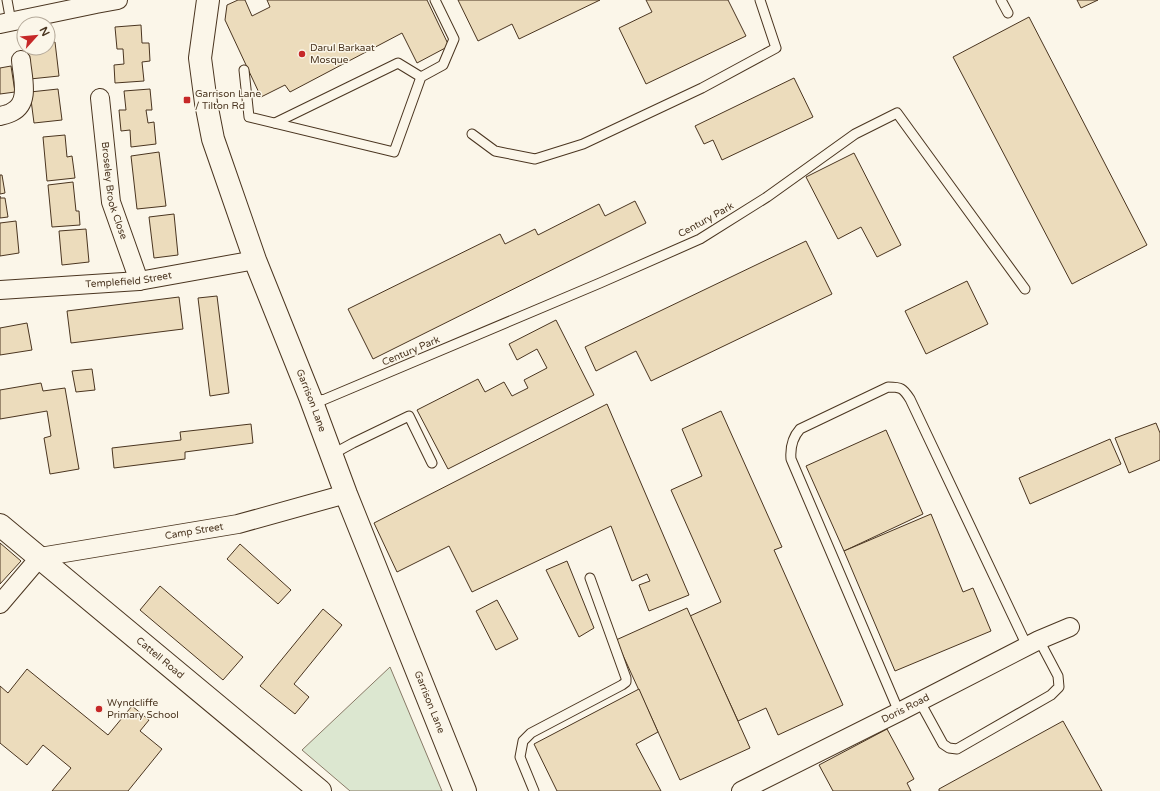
<svg xmlns="http://www.w3.org/2000/svg" width="1160" height="791" font-family="'Varela Round',sans-serif">
<style>
.green{fill:#dce7d0;stroke:#887966}
.building{fill:#ecdcbc;stroke:#4a3520}
.lines{fill:none;stroke-linecap:round;stroke-linejoin:round}
.lane-casing{stroke:#4a3520;stroke-width:11}
.street-casing{stroke:#4a3520;stroke-width:20}
.secondary-casing{stroke:#4a3520;stroke-width:24}
.lane{stroke:#fbf6e9;stroke-width:9}
.street{stroke:#fbf6e9;stroke-width:18}
.secondary{stroke:#fbf6e9;stroke-width:22}
.poi-dot{fill:#c62828;stroke:#fbf6e9;stroke-width:1.5}
.labels{text-anchor:middle;dominant-baseline:central;stroke-width:3;stroke-linejoin:round;paint-order:stroke}
.poi-label{font-size:10px;fill:#4a3520;stroke:#fbf6e9;text-anchor:start}
.street-label{font-size:10px;fill:#4a3520;stroke:#fbf6e9}
</style>
<rect width="100%" height="100%" fill="#fbf6e9"/>
<!-- green -->
<path class="green" d="M390,667L442,791H350L302,750Z"/>
<!-- building -->
<g class="building">
<path d="M238,0H245L252,16L270,7L267,0H427L449,46L417,63L402,33L290,92L285,85L261,97L225,20L227,5Z"/>
<path d="M458,0H600L519,39L512,24L478,41Z"/>
<path d="M646,0H728L746,36L646,84L619,28L652,12Z"/>
<path d="M1077,0H1098L1081,8Z"/>
<path d="M1029,17L1147,245L1072,284L953,57Z"/>
<path d="M141,25L142,43H149L150,61L142,62L144,81L115,83L114,65L124,64L123,49H117L115,27Z"/>
<path d="M48,42H55L59,76L30,79L27,48H48Z"/>
<path d="M11,66L15,92L0,94V68Z"/>
<path d="M794,78L813,117L722,160L713,140L704,144L695,126Z"/>
<path d="M58,89L62,120L34,123L30,92Z"/>
<path d="M150,89L152,110H146L148,123L154,122L156,144L131,147L130,130L121,131L119,110H126L124,91Z"/>
<path d="M65,135L67,157L72,156L75,178L47,181L43,137Z"/>
<path d="M159,152L166,206L137,209L131,156Z"/>
<path d="M854,153L901,245L877,257L861,227L838,239L806,177Z"/>
<path d="M0,175H2L5,193L0,194Z"/>
<path d="M73,182L76,211H79L80,225L52,227L48,185Z"/>
<path d="M0,196V198H5L8,217L0,218Z"/>
<path d="M635,201L646,223L373,359L348,309L500,234L505,244L535,229L538,235L599,204L605,216Z"/>
<path d="M174,214L178,255L154,258L149,217Z"/>
<path d="M16,221L19,253L0,256V223Z"/>
<path d="M86,229L89,262L62,265L59,231Z"/>
<path d="M806,241L832,294L651,381L636,351L596,371L585,347Z"/>
<path d="M967,281L988,324L926,354L905,311Z"/>
<path d="M217,296L229,393L210,396L198,298Z"/>
<path d="M179,297L183,329L71,343L67,311Z"/>
<path d="M556,320L594,395L448,469L417,410L478,379L485,392L504,382L512,396L528,388L524,380L547,368L537,349L517,360L509,344Z"/>
<path d="M27,323L32,350L0,355V328Z"/>
<path d="M92,369L95,390L76,392L72,371Z"/>
<path d="M41,383L43,391L65,388L79,469L50,474L44,438L51,436L47,411L0,419V390Z"/>
<path d="M607,404L689,595L649,611L639,585L650,581L647,574L632,581L611,526L472,592L449,546L397,572L374,523Z"/>
<path d="M721,411L782,547L774,550L843,705L778,735L766,708L738,721L690,616L721,602L671,490L702,476L682,429Z"/>
<path d="M1156,423L1160,433V460L1129,473L1115,438Z"/>
<path d="M251,424L253,443L185,452V459L114,468L112,448L181,440L180,432Z"/>
<path d="M886,430L923,514L844,551L806,466Z"/>
<path d="M1110,439L1121,464L1030,504L1019,478Z"/>
<path d="M931,514L963,592L973,588L991,631L895,671L844,551Z"/>
<path d="M0,543L21,561L0,584Z"/>
<path d="M240,544L291,590L278,604L227,559Z"/>
<path d="M567,561L594,628L579,637L546,570Z"/>
<path d="M160,586L243,657L223,680L140,610Z"/>
<path d="M497,600L518,639L496,650L476,611Z"/>
<path d="M687,608L750,748L680,780L616,640Z"/>
<path d="M323,609L342,625L294,684L309,697L295,714L260,686Z"/>
<path d="M27,669L108,735L132,706L149,720L140,731L162,749L128,791H52L71,768L43,745L27,765L0,743V686L8,693Z"/>
<path d="M639,689L658,732L636,744L661,791H557L534,744Z"/>
<path d="M1063,721L1102,791H939V789Z"/>
<path d="M887,729L914,779L907,783L911,791H833L819,765Z"/>
</g>
<g class="lines">
<defs>
<g id="lane">
<path d="M7,0L11,22"/>
<path d="M1001,0L1008,13"/>
<path d="M244,70L249,117L394,152L421,77L443,65L454,39L435,0"/>
<path d="M275,123L398,63L421,77"/>
<path d="M472,134L495,151L535,159L583,144L702,88L776,48L760,0"/>
<path d="M311,398L323,400L600,283L700,239L767,197L855,134L897,113L1025,289"/>
<path d="M331,455L353,443L409,416L432,463"/>
<path d="M920,702L943,744L949,748L957,749L1051,695L1059,687L1058,676L1039,640"/>
<path d="M899,712L791,459C790,447 792,438 800,429L888,387C901,387 903,388 910,399L1027,646"/>
<path d="M534,791L520,757L523,741L531,733L622,685L626,682V678L590,578"/>
</g>
<g id="street">
<path d="M0,24L96,4L118,0"/>
<path id="s1" d="M100,98L111,202L139,281"/>
<path d="M0,116C4,115 9,114 12,112C31,103 22,76 21,60"/>
<path id="s2" d="M0,290L139,281L255,260"/>
<path id="s3" d="M0,604L40,557L238,524L346,494"/>
<path id="s4" d="M741,791L899,712L1039,640L1070,627"/>
</g>
<g id="secondary">
<path id="s5" d="M208,0L200,58L206,103L213,139L255,260L310,397L346,494L465,791"/>
<path id="s6" d="M0,525L320,791"/>
</g>
</defs>
<!-- lane casing -->
<use href="#lane" class="lane-casing"/>
<!-- street casing -->
<use href="#street" class="street-casing"/>
<!-- secondary casing -->
<use href="#secondary" class="secondary-casing"/>
<!-- lane -->
<use href="#lane" class="lane"/>
<!-- street -->
<use href="#street" class="street"/>
<!-- secondary -->
<use href="#secondary" class="secondary"/>
</g>
<!-- markers -->
<g class="poi-dot">
<circle cx="302" cy="54" r="4"/>
<rect x="183" y="96" width="8" height="8" rx="2"/>
<circle cx="99" cy="709" r="4"/>
</g>
<g class="labels">
<!-- poi labels -->
<g class="poi-label">
<text x="310" y="48">Darul Barkaat<tspan x="310" dy="12">Mosque</tspan></text>
<text x="195" y="94">Garrison Lane<tspan x="195" dy="12">/ Tilton Rd</tspan></text>
<text x="107" y="703">Wyndcliffe<tspan x="107" dy="12">Primary School</tspan></text>
</g>
<!-- street labels -->
<g class="street-label">
<text stroke="none"><textPath href="#s1" startOffset="94">Broseley Brook Close</textPath></text>
<text transform="translate(706 220) rotate(-29)">Century Park</text>
<text stroke="none"><textPath href="#s2" startOffset="129">Templefield Street</textPath></text>
<text transform="translate(411 351) rotate(-23)">Century Park</text>
<text stroke="none"><textPath href="#s5" startOffset="420">Garrison Lane</textPath></text>
<text stroke="none"><textPath href="#s3" startOffset="218">Camp Street</textPath></text>
<text stroke="none"><textPath href="#s6" startOffset="208">Cattell Road</textPath></text>
<text stroke="none"><textPath href="#s5" startOffset="744">Garrison Lane</textPath></text>
<text stroke="none"><textPath href="#s4" startOffset="184">Doris Road</textPath></text>
</g>
</g>
<!-- north arrow -->
<g transform="translate(36 36) rotate(63)"><circle r="19" fill="#fbf6e9" stroke="#b4a999"/>
<path d="M0-3L7 15L0 10L-7 15Z" fill="#c62828"/>
<text y="-6" font-size="11" font-weight="bold" text-anchor="middle" fill="#4a3520">N</text>
</g>
</svg>
